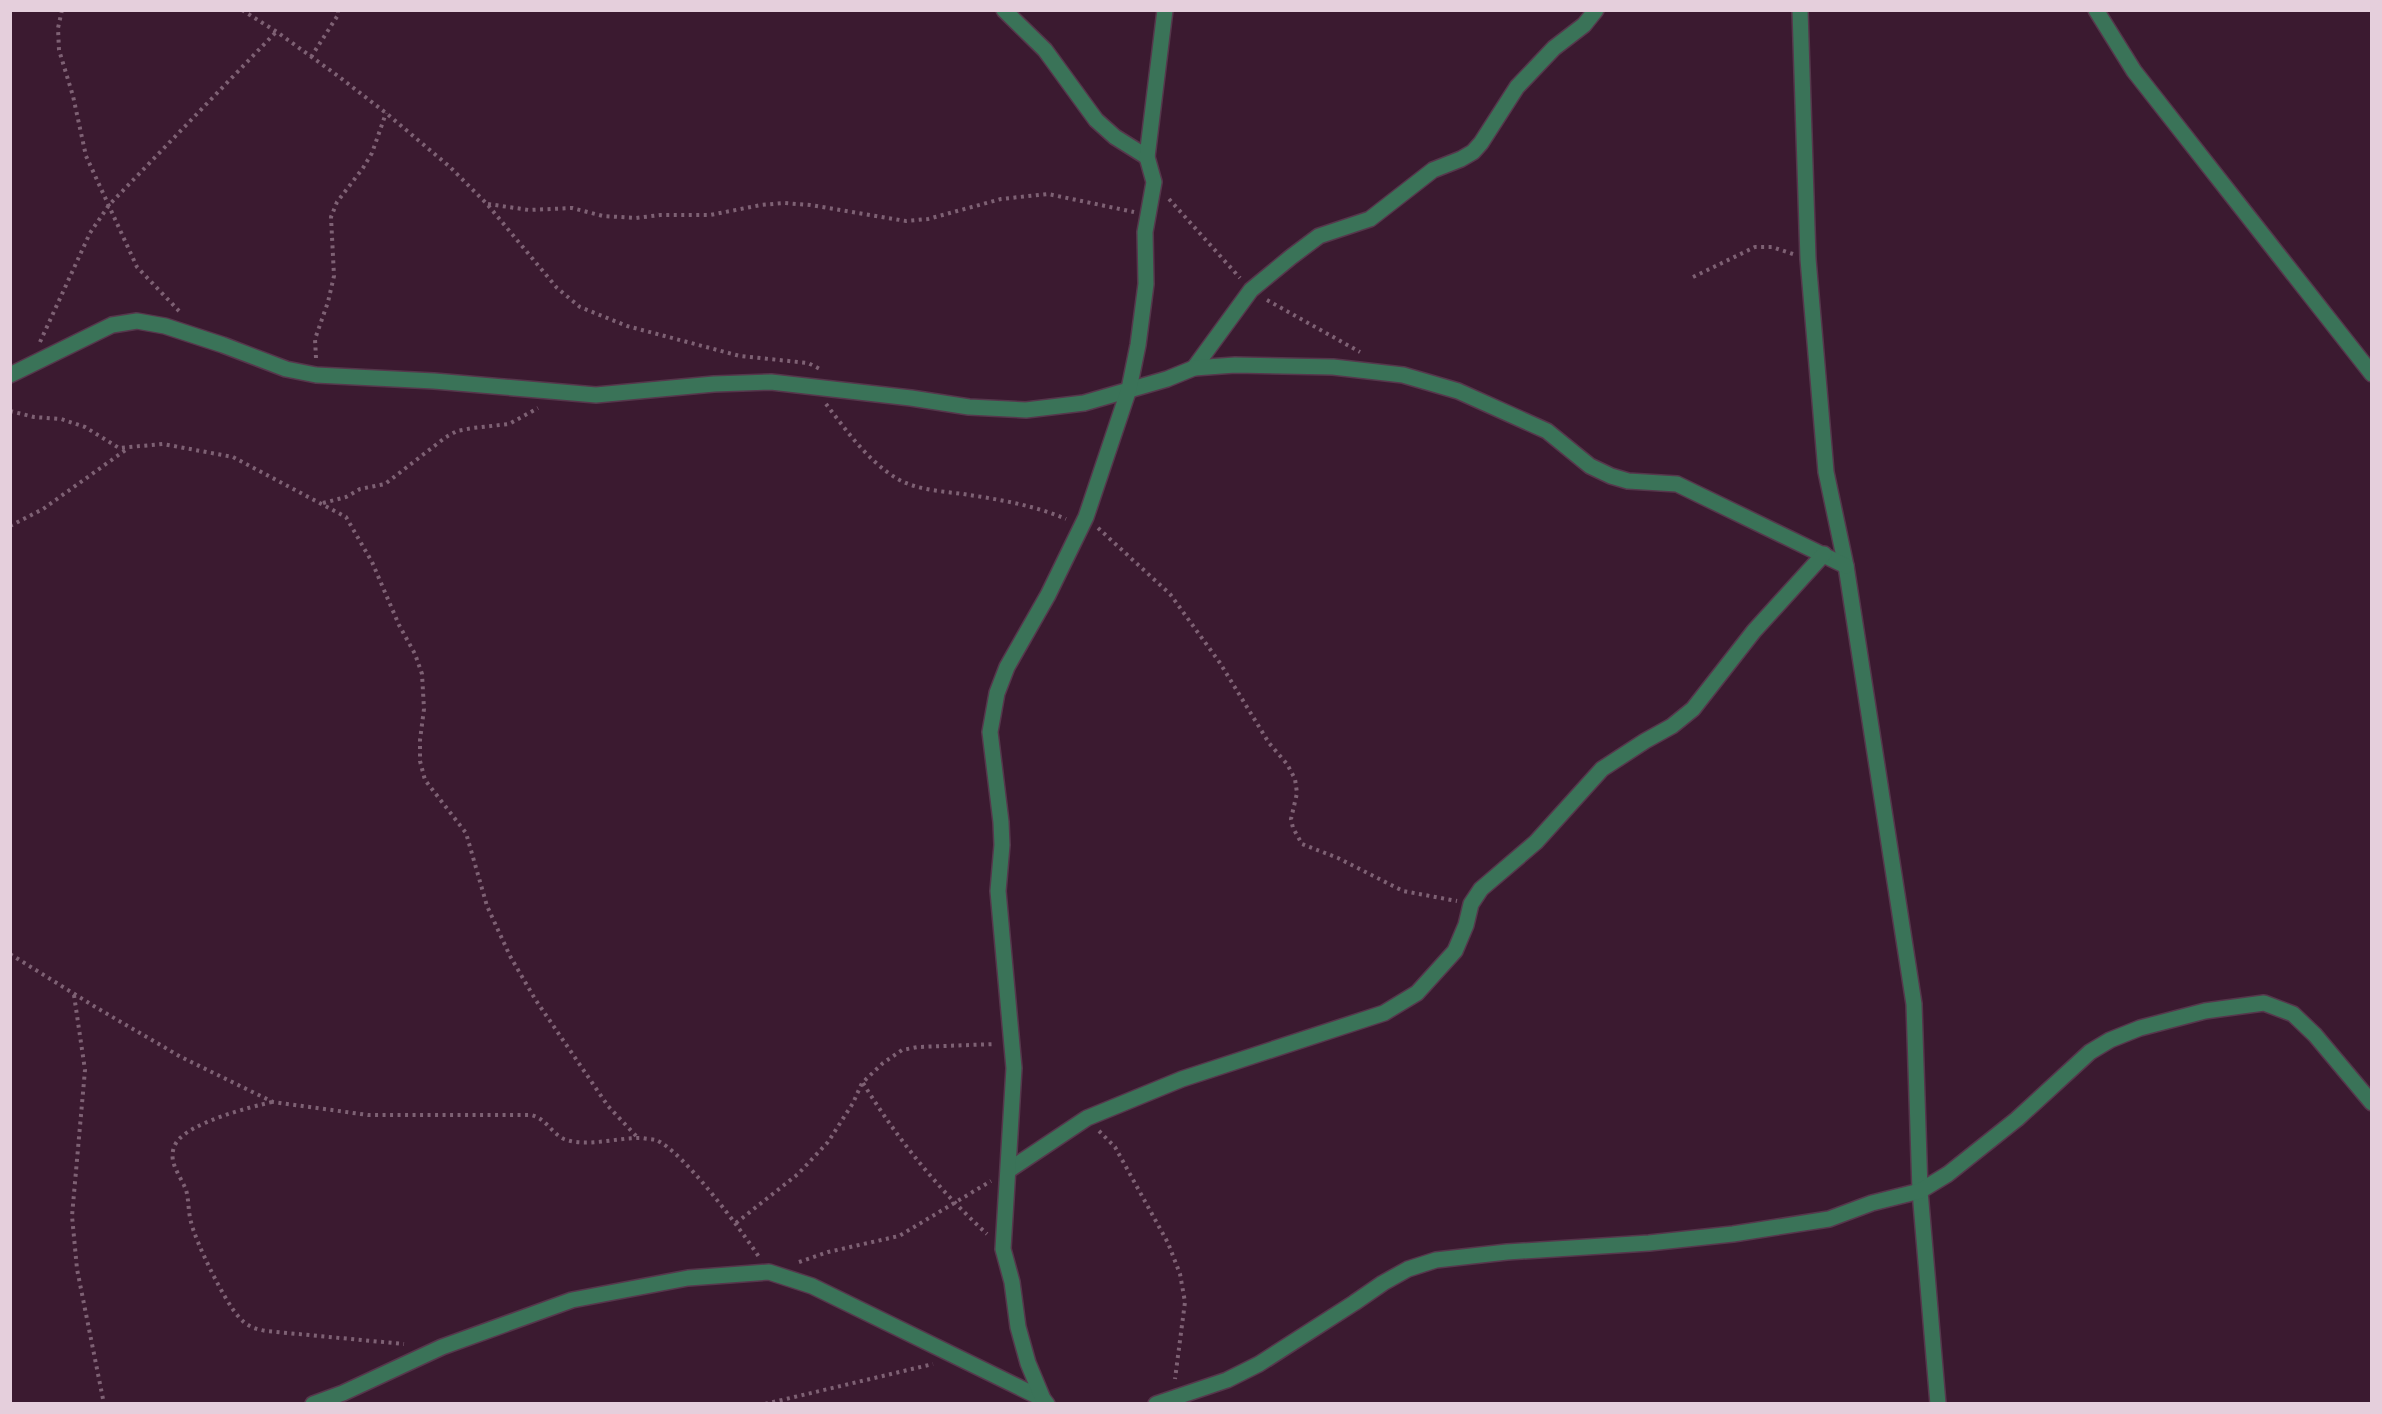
<svg xmlns="http://www.w3.org/2000/svg" width="2382" height="1414" font-family="Rubik,sans-serif">
<style>
.lines{fill:none;stroke-linecap:round;stroke-linejoin:round}
.minor-casing{stroke:#56374c;stroke-width:18}
.path{stroke:#7e6174;stroke-width:4;stroke-dasharray:3 4.5;stroke-linecap:butt}
.minor{stroke:#3a7358;stroke-width:15}
</style>
<rect width="100%" height="100%" fill="#3b1a30"/>
<g class="lines">
<defs>
<g id="minor">
<path d="M1004,10L1045,50L1096,120L1115,137L1147,157"/>
<path d="M1800,10L1808,259L1826,472L1846,566L1914,1004L1920,1191L1938,1404"/>
<path d="M2096,10L2134,71L2372,374"/>
<path d="M1194,368L1251,290L1291,257L1319,236L1370,219L1433,170L1461,159L1473,152L1481,143L1517,87L1554,48L1584,25L1596,10"/>
<path d="M10,375L112,325L137,321L165,326L223,345L286,369L316,375L434,381L596,395L714,384L771,382L911,398L969,407L1026,410L1084,403L1167,379L1194,368L1235,365L1333,367L1403,375L1458,391L1547,431L1590,466L1611,476L1628,481L1677,484L1846,566"/>
<path d="M1009,1170L1087,1118L1182,1079L1384,1013L1417,993L1455,951L1466,925L1471,904L1481,889L1536,842L1602,769L1645,741L1672,726L1693,709L1754,631L1824,554"/>
<path d="M313,1404L343,1393L442,1347L572,1300L688,1278L769,1272L812,1286L1043,1399"/>
<path d="M1047,1404L1043,1399L1028,1363L1018,1327L1012,1282L1003,1249L1014,1068L998,891L1002,845L1001,822L990,732L997,693L1007,667L1048,595L1086,517L1129,389L1138,345L1146,284L1145,232L1154,182L1147,157L1165,10"/>
<path d="M1156,1404L1227,1380L1259,1364L1354,1303L1383,1283L1408,1269L1436,1260L1507,1252L1649,1243L1733,1234L1829,1219L1872,1203L1920,1191L1948,1174L2017,1119L2090,1052L2110,1040L2140,1028L2205,1011L2264,1003L2293,1014L2315,1035L2372,1103"/>
</g>
</defs>
<!-- minor casing -->
<use href="#minor" class="minor-casing"/>
<!-- path -->
<g class="path">
<path d="M62,10L58,28L59,50L73,96L86,156L137,267L179,311"/>
<path d="M242,10L277,32L338,76L386,113L450,167L487,204L557,288L580,307L627,326L740,356L808,363L820,369"/>
<path d="M311,57L338,15V10"/>
<path d="M1169,199L1240,278"/>
<path d="M488,204L529,210L572,208L603,216L636,218L660,215H710L761,205L784,203L810,205L906,221L928,219L1001,199L1048,194L1134,212"/>
<path d="M1693,277L1755,247H1772L1793,254"/>
<path d="M1267,300L1360,352"/>
<path d="M40,342L90,233L109,205L276,32"/>
<path d="M316,358L315,339L328,302L334,276L331,217L337,202L363,168L372,153L386,113"/>
<path d="M826,404C846,430 867,460 896,478C916,490 940,491 963,494C996,499 1034,505 1066,519"/>
<path d="M10,411L34,417L61,419L85,427L119,448L163,444L233,457L346,517L372,562L399,625L415,654L422,674L424,709L420,740V761L425,780L466,833L487,906L510,956L535,999L608,1106L638,1138"/>
<path d="M323,503L346,497L360,489L385,484L446,437L457,431L473,428L509,424L538,408"/>
<path d="M10,526L43,509L127,449"/>
<path d="M1098,528L1170,594L1220,663L1269,743L1287,764L1295,779L1297,793L1291,819L1293,828L1302,844L1338,858L1403,891L1457,901"/>
<path d="M10,954L97,1008L181,1057L273,1102L368,1115H531C547,1119 551,1133 564,1139C586,1148 619,1137 642,1138C647,1139 652,1139 656,1140C683,1151 742,1231 759,1257"/>
<path d="M74,995L85,1070L72,1216L77,1269L104,1404"/>
<path d="M863,1083C898,1140 938,1189 987,1234"/>
<path d="M272,1102C250,1107 188,1123 176,1143C166,1161 180,1174 186,1190C189,1200 188,1211 191,1222C196,1243 224,1300 238,1316C246,1326 255,1329 266,1331L404,1344"/>
<path d="M1099,1131L1115,1147L1168,1243L1180,1274L1185,1302L1175,1379"/>
<path d="M736,1223L798,1174L828,1142L853,1103L862,1083L883,1063L902,1050L918,1047L996,1044"/>
<path d="M799,1262L828,1252L899,1236L991,1181"/>
<path d="M765,1404L933,1364"/>
</g>
<!-- minor -->
<use href="#minor" class="minor"/>
</g>
<!-- border -->
<rect width="2382" height="1414" fill="none" stroke="#e5cfdc" stroke-width="24"/>
</svg>
